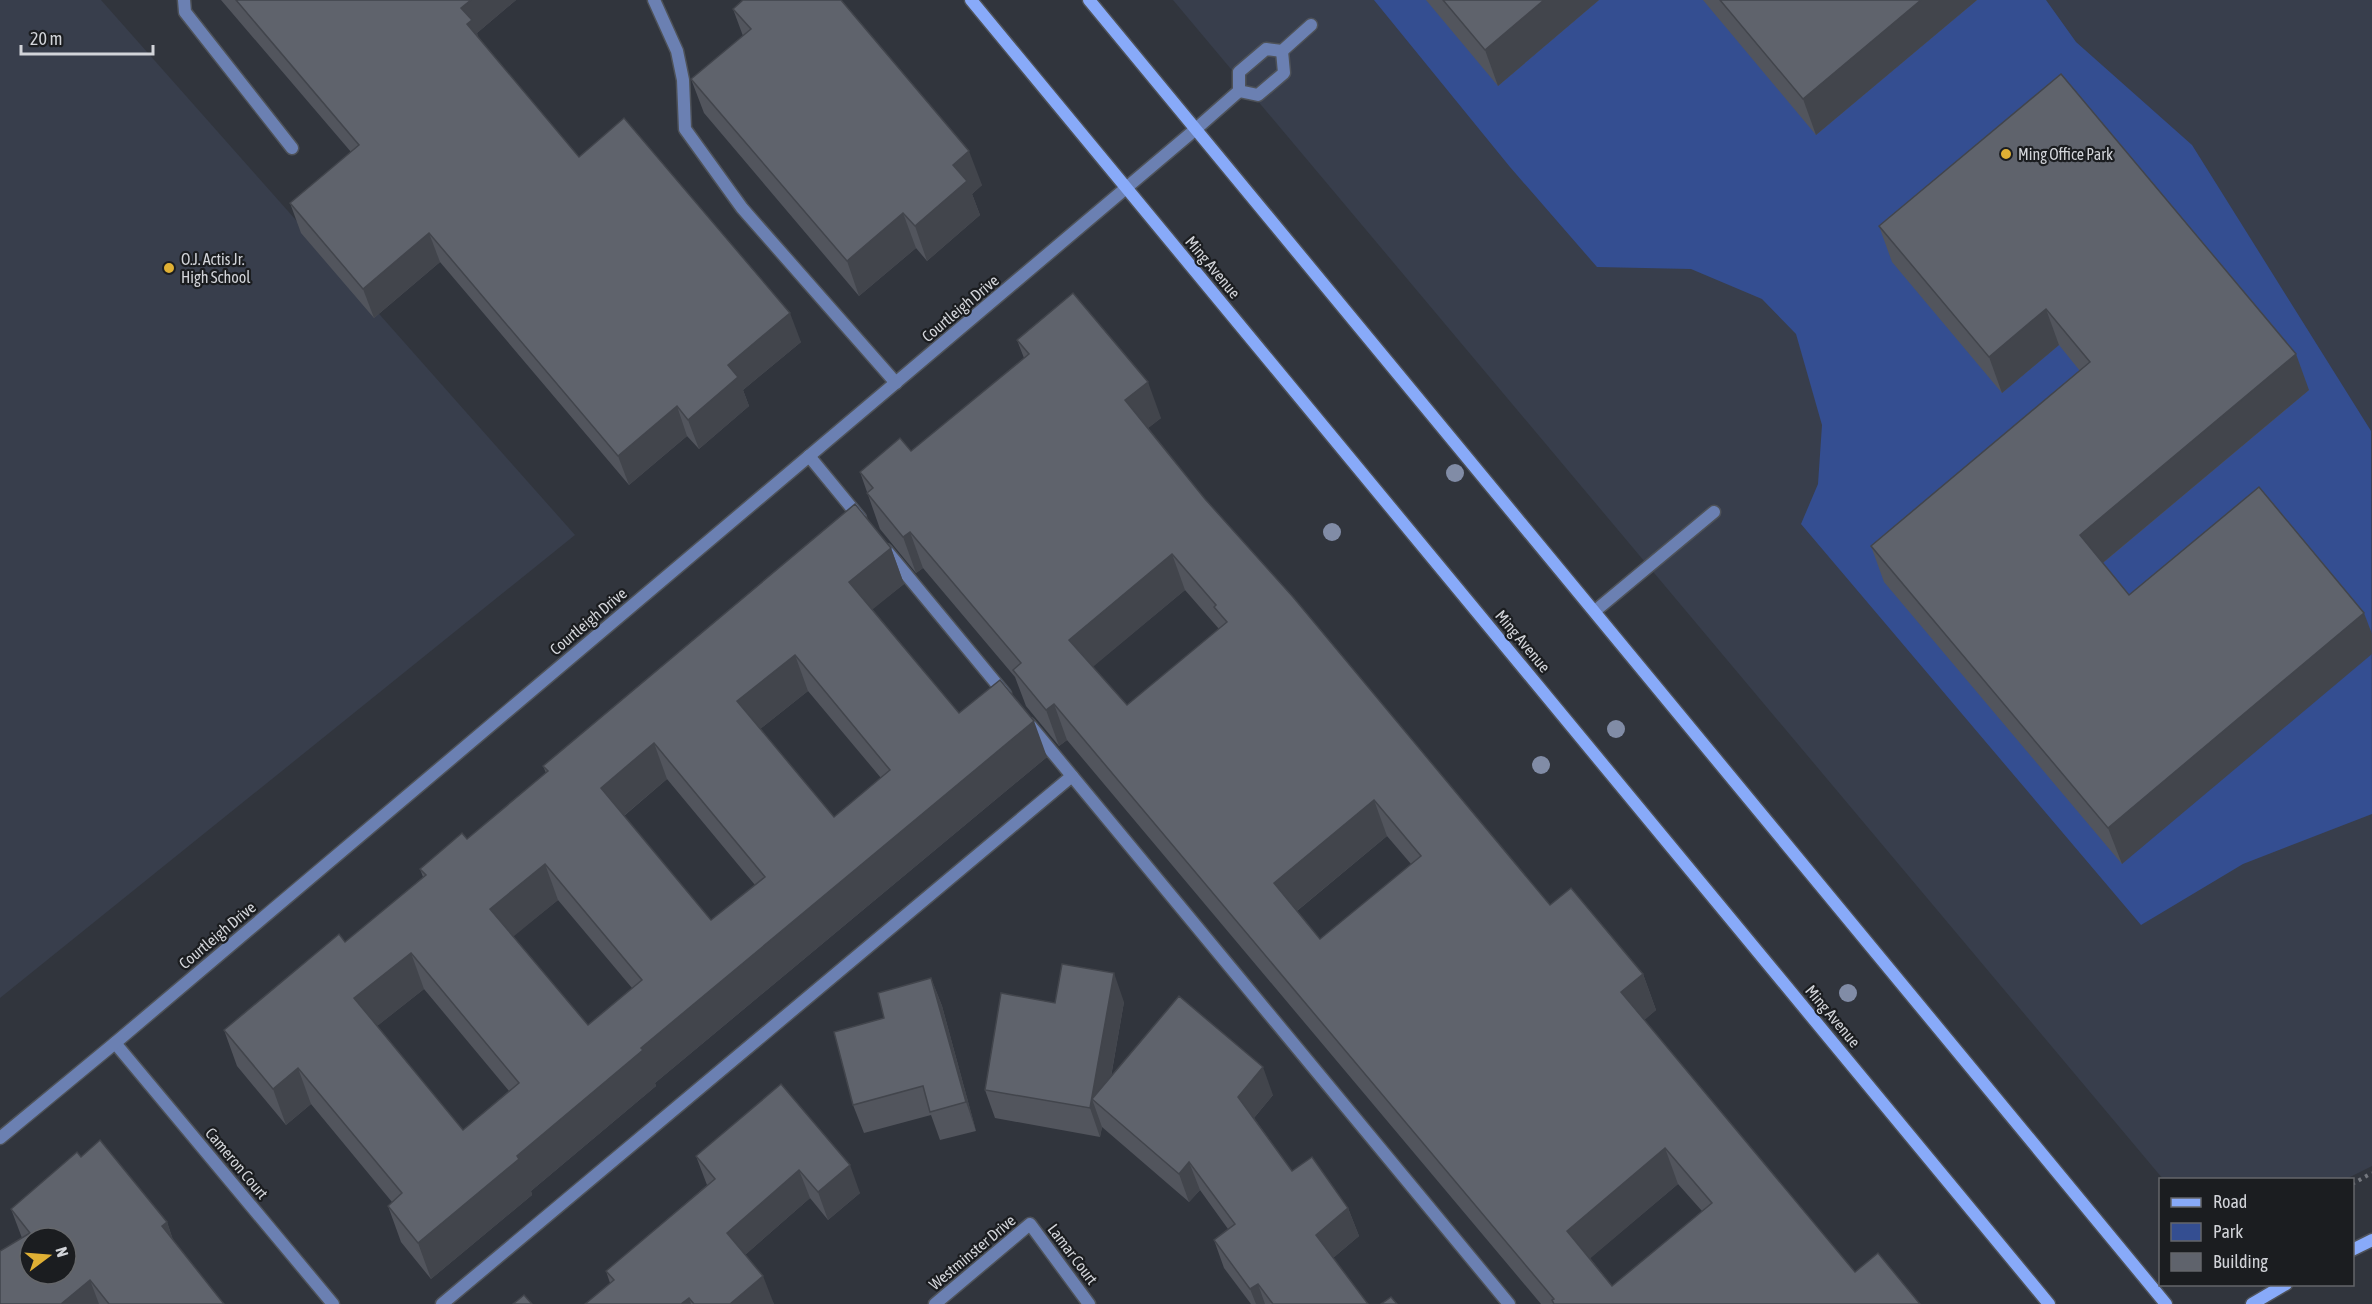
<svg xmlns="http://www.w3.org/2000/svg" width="2372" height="1304" font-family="'Asap Condensed',sans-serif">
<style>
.built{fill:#383e4c}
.green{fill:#344e91}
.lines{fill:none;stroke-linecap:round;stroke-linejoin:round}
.lane-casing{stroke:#4e5259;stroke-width:15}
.street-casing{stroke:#4e5259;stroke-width:15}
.secondary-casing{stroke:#4e5259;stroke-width:15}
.path{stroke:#74777e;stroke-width:4;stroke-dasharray:3 4.5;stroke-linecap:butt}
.lane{stroke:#6b80b2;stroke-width:12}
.street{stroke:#6b80b2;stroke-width:12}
.secondary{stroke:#88aaf9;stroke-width:12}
.tree{fill:#818ca6}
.wall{fill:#52555d;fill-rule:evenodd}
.shaded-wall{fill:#42454c}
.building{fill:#5f636c;stroke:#42454c;stroke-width:1.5;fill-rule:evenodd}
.poi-dot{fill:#e0b034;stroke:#1b1d20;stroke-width:2}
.labels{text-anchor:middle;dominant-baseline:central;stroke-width:4.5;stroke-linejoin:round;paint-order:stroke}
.poi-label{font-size:16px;fill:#d2d4d9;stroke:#1b1d20;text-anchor:start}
.street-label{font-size:16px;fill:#d2d4d9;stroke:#1b1d20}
</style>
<rect width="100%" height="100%" fill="#31353d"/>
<!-- built -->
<g class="built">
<path d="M0,0H101L575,535L0,998Z"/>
<path d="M1173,0H2372V1166L2346,1179H2163Z"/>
</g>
<!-- green -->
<path class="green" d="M1374,0H2046L2076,42L2192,145L2371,431L2372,814L2243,864L2141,925L1801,524L1818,484L1822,425L1796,334L1762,299L1691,269L1597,267L1510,167Z"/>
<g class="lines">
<defs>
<g id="lane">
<path d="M184,0L185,12L292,148"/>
<path d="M654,0L677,51L683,80L685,129L742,208L896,383"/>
<path d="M1239,91L1258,95L1284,73L1282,51"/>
<path d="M1197,128L1239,91V72L1266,49L1282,51L1311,25"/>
<path d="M809,456L860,518"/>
<path d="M886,550L1005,694"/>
<path d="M1595,611L1714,512"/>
<path d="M1029,724L1509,1304"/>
<path d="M442,1304L1072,776"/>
</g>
<g id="street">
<path d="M115,1043L333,1304"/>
<path d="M0,1138L115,1043L1197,128"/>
<path d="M935,1304L1030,1224L1089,1304"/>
</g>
<g id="secondary">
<path d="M971,0L2049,1304"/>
<path d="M1089,0L2166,1304"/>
<path d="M2352,1250L2372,1240"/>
<path d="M2252,1304L2286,1284"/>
</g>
</defs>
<!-- lane casing -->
<use href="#lane" class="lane-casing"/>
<!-- street casing -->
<use href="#street" class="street-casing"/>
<!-- secondary casing -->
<use href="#secondary" class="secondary-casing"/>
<!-- path -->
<path class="path" d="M2352,1184L2372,1173"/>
<!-- lane -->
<use href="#lane" class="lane"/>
<!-- street -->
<use href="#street" class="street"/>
<!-- secondary -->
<use href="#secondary" class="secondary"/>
</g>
<!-- trees -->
<g class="tree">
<circle cx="1455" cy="473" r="9"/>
<circle cx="1332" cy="532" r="9"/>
<circle cx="1616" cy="729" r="9"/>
<circle cx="1541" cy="765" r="9"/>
<circle cx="1848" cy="993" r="9"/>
</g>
<!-- wall -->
<g class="wall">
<path d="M221,0H516L477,33L478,38L579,157L801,342L743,390L749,406L699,449L687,436L629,485L440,262L374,318L301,233L290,203L351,152Z"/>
<path d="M1426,0H1599L1498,86Z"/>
<path d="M1703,0H1977L1816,135Z"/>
<path d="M733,9L982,185L972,194L980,215L927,261L916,248L859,296L704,113L691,79L743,36Z"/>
<path d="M1879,226L2309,390L2103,563L2122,864L1884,582L1871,546L2080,371L2059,345L2002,393L1892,262Z"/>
<path d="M1017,340L1161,418L1148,428L1205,499L1550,905L1643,974L1656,1010L1644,1020L1855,1272L1920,1304H1541L1067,740L1059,746L1026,706L1015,677L923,568L916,573L880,529L860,472L911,451L1024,358ZM1185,590L1219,629L1127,705L1092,667ZM1387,836L1411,864L1320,939L1297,911ZM1678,1184L1702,1211L1612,1286L1590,1258Z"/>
<path d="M891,548L904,584L872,609L959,713L1047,757L655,1083L656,1086L531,1191L532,1195L431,1279L401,1242L388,1206L392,1202L311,1104L286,1125L237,1066L224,1030L345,942L423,877L420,869L467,839L546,773L543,766ZM808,691L881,778L834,817L760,729ZM667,779L755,885L711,920L624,816ZM558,900L632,988L588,1025L513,936ZM424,989L509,1091L463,1130L377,1026Z"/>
<path d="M931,978L942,1006L976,1131L940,1140L931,1115L864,1133L853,1105L884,1018Z"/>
<path d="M1124,1002L1111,1077L1273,1095L1254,1118L1292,1171L1348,1208L1359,1236L1333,1258L1368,1304H1251L1224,1268L1214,1240L1228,1229L1200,1190L1189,1202L1102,1127L1100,1137L995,1118L985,1090L1055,1003Z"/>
<path d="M781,1084L860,1193L828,1220L810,1198L745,1255L774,1304H585L610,1283L606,1271L707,1185L696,1156Z"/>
<path d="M81,1157L167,1222L173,1240L224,1304H0L22,1238L11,1209Z"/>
</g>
<!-- shaded-wall -->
<g class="shaded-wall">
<path d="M471,0H516L477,33L482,49L477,53L461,8Z"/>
<path d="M1544,0H1599L1498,86L1485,50Z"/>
<path d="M1921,0H1977L1816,135L1803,99Z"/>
<path d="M969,151L982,185L972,194L980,215L927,261L915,226L953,165Z"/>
<path d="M903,213L916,248L859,296L847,261Z"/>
<path d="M429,233L440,262L374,318L363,289Z"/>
<path d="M2046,309L2059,345L2002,393L1989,357Z"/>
<path d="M790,313L801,342L743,390L749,406L699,449L688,420L728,365Z"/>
<path d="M2296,354L2309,390L2093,571L2080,535Z"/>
<path d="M1148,382L1161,418L1138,436L1125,400Z"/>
<path d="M677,406L687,436L629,485L618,456Z"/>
<path d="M910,532L923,568L916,573L903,537Z"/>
<path d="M891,548L904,584L862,618L849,582Z"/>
<path d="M1172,554L1185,590L1082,676L1069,640Z"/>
<path d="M2364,613L2372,634V654L2122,864L2108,828Z"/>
<path d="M795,655L808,691L750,737L737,701Z"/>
<path d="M1054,704L1067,740L1059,746L1046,710Z"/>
<path d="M1034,721L1047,757L655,1083L656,1086L531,1191L532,1195L431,1279L418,1243L641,1048Z"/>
<path d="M654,743L667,779L614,824L601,788Z"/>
<path d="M1374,800L1387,836L1287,919L1274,883Z"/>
<path d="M545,864L558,900L503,945L490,909Z"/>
<path d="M411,953L424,989L367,1034L354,998Z"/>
<path d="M1114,973L1124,1002L1105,1110L1092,1099L1102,1127L1100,1137L1090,1108Z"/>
<path d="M1643,974L1656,1010L1635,1028L1621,992Z"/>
<path d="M931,978L942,1006L976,1131L966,1102Z"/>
<path d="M1263,1067L1273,1095L1248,1125L1238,1097Z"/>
<path d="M298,1068L311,1104L286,1125L273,1089Z"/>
<path d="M1665,1148L1678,1184L1580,1267L1567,1231Z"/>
<path d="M1189,1162L1200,1190L1189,1202L1179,1174Z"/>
<path d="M850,1165L860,1193L828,1220L818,1192Z"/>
<path d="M799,1170L810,1198L737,1262L727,1233Z"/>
<path d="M1348,1208L1359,1236L1326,1264L1316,1235Z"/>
<path d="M167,1222L178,1255L162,1226Z"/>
<path d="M763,1276L774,1304H730Z"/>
<path d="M90,1280L99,1304H61Z"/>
<path d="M1258,1284L1265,1304H1256L1250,1289Z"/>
<path d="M689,1298L691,1304H681Z"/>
</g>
<!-- building -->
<g class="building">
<path d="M236,0H471L461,8L472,20L467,24L579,157L624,118L790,313L728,365L738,377L688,420L677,406L618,456L429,233L363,289L290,203L359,145Z"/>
<path d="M743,0H841L969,151L953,165L967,181L915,226L903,213L847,261L691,79L751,29L733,9Z"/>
<path d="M1443,0H1544L1485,50Z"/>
<path d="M1720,0H1921L1803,99Z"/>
<path d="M2061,74L2296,354L2080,535L2129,595L2259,487L2364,613L2108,828L1871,546L2090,362L2046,309L1989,357L1879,226Z"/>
<path d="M1073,293L1148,382L1125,400L1205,499L1293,597L1550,905L1571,888L1643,974L1621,992L1855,1272L1878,1253L1920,1304H1554L1552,1300L1554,1299L1054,704L1046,710L1013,670L1021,663L910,532L903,537L867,493L873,488L860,472L900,438L911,451L1029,354L1017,340ZM1172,554L1216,605L1214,607L1227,622L1127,705L1069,640ZM1374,800L1421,856L1320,939L1274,883ZM1665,1148L1712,1203L1612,1286L1567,1231Z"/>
<path d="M855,504L891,548L849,582L959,713L1000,680L1034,721L641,1048L643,1050L517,1156L519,1159L418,1243L388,1206L402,1193L298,1068L273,1089L224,1030L339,934L345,942L426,875L420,869L462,833L467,839L548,771L543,766ZM795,655L890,770L834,817L737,701ZM654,743L765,877L711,920L601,788ZM545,864L642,980L588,1025L490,909ZM411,953L519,1083L463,1130L354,998Z"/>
<path d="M1062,964L1114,973L1090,1108L985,1090L1001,993L1055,1003Z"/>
<path d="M931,978L966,1102L930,1112L923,1086L853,1105L834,1032L884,1018L878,993Z"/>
<path d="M1179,996L1263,1067L1238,1097L1292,1171L1312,1157L1348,1208L1316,1235L1368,1304H1273L1258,1284L1250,1289L1214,1240L1235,1224L1189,1162L1179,1174L1092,1099Z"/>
<path d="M781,1084L850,1165L818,1192L799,1170L727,1233L763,1276L730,1304H694L689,1298L681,1304H585L614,1280L606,1271L715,1179L696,1156Z"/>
<path d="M100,1140L167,1222L162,1226L224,1304H109L90,1280L61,1304H0V1251L30,1233L11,1209L77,1152L81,1157ZM30,1238H66V1274H30Z"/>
<path d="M524,1295L532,1304H513Z"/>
<path d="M1391,1297L1397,1304H1381Z"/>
</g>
<!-- markers -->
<g class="poi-dot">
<circle cx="2006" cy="154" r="6"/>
<circle cx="169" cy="268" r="6"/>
</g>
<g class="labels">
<!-- poi labels -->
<g class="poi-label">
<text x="2018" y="154">Ming Office Park</text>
<text x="181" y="259">O.J. Actis Jr.<tspan x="181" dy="18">High School</tspan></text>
</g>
<!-- street labels -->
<g class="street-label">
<text transform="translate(1213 267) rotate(50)">Ming Avenue</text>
<text transform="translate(960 308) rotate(-40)">Courtleigh Drive</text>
<text transform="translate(588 621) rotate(-40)">Courtleigh Drive</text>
<text transform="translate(1523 641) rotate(50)">Ming Avenue</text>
<text transform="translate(217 935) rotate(-40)">Courtleigh Drive</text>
<text transform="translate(1833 1016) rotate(50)">Ming Avenue</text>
<text transform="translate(237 1163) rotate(50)">Cameron Court</text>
<text transform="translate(972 1252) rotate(-40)">Westminster Drive</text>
<text transform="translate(1073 1254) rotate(53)">Lamar Court</text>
</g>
</g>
<!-- legend -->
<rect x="2159" y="1178" width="195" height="108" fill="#1b1d20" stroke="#64666a" stroke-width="1.5"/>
<rect x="2171" y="1198" width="30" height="9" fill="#88aaf9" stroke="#64666a" stroke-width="1.5"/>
<text x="2213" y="1208" font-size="18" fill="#d2d4d9">Road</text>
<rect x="2171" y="1223" width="30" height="18" fill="#344e91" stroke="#64666a" stroke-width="1.5"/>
<text x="2213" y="1238" font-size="18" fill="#d2d4d9">Park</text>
<rect x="2171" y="1253" width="30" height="18" fill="#5f636c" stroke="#64666a" stroke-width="1.5"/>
<text x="2213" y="1268" font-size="18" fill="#d2d4d9">Building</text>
<!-- north arrow -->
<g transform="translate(48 1256) rotate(74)"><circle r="28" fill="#1b1d20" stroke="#64666a" stroke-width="1.5"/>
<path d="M0-4.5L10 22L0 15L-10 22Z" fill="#e0b034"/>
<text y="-9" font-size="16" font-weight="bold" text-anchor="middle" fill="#d2d4d9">N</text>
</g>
<!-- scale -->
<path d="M21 45v9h132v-9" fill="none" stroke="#d2d4d9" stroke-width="3"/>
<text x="30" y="45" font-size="18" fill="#d2d4d9" stroke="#1b1d20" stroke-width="4.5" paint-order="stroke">20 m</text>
</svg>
